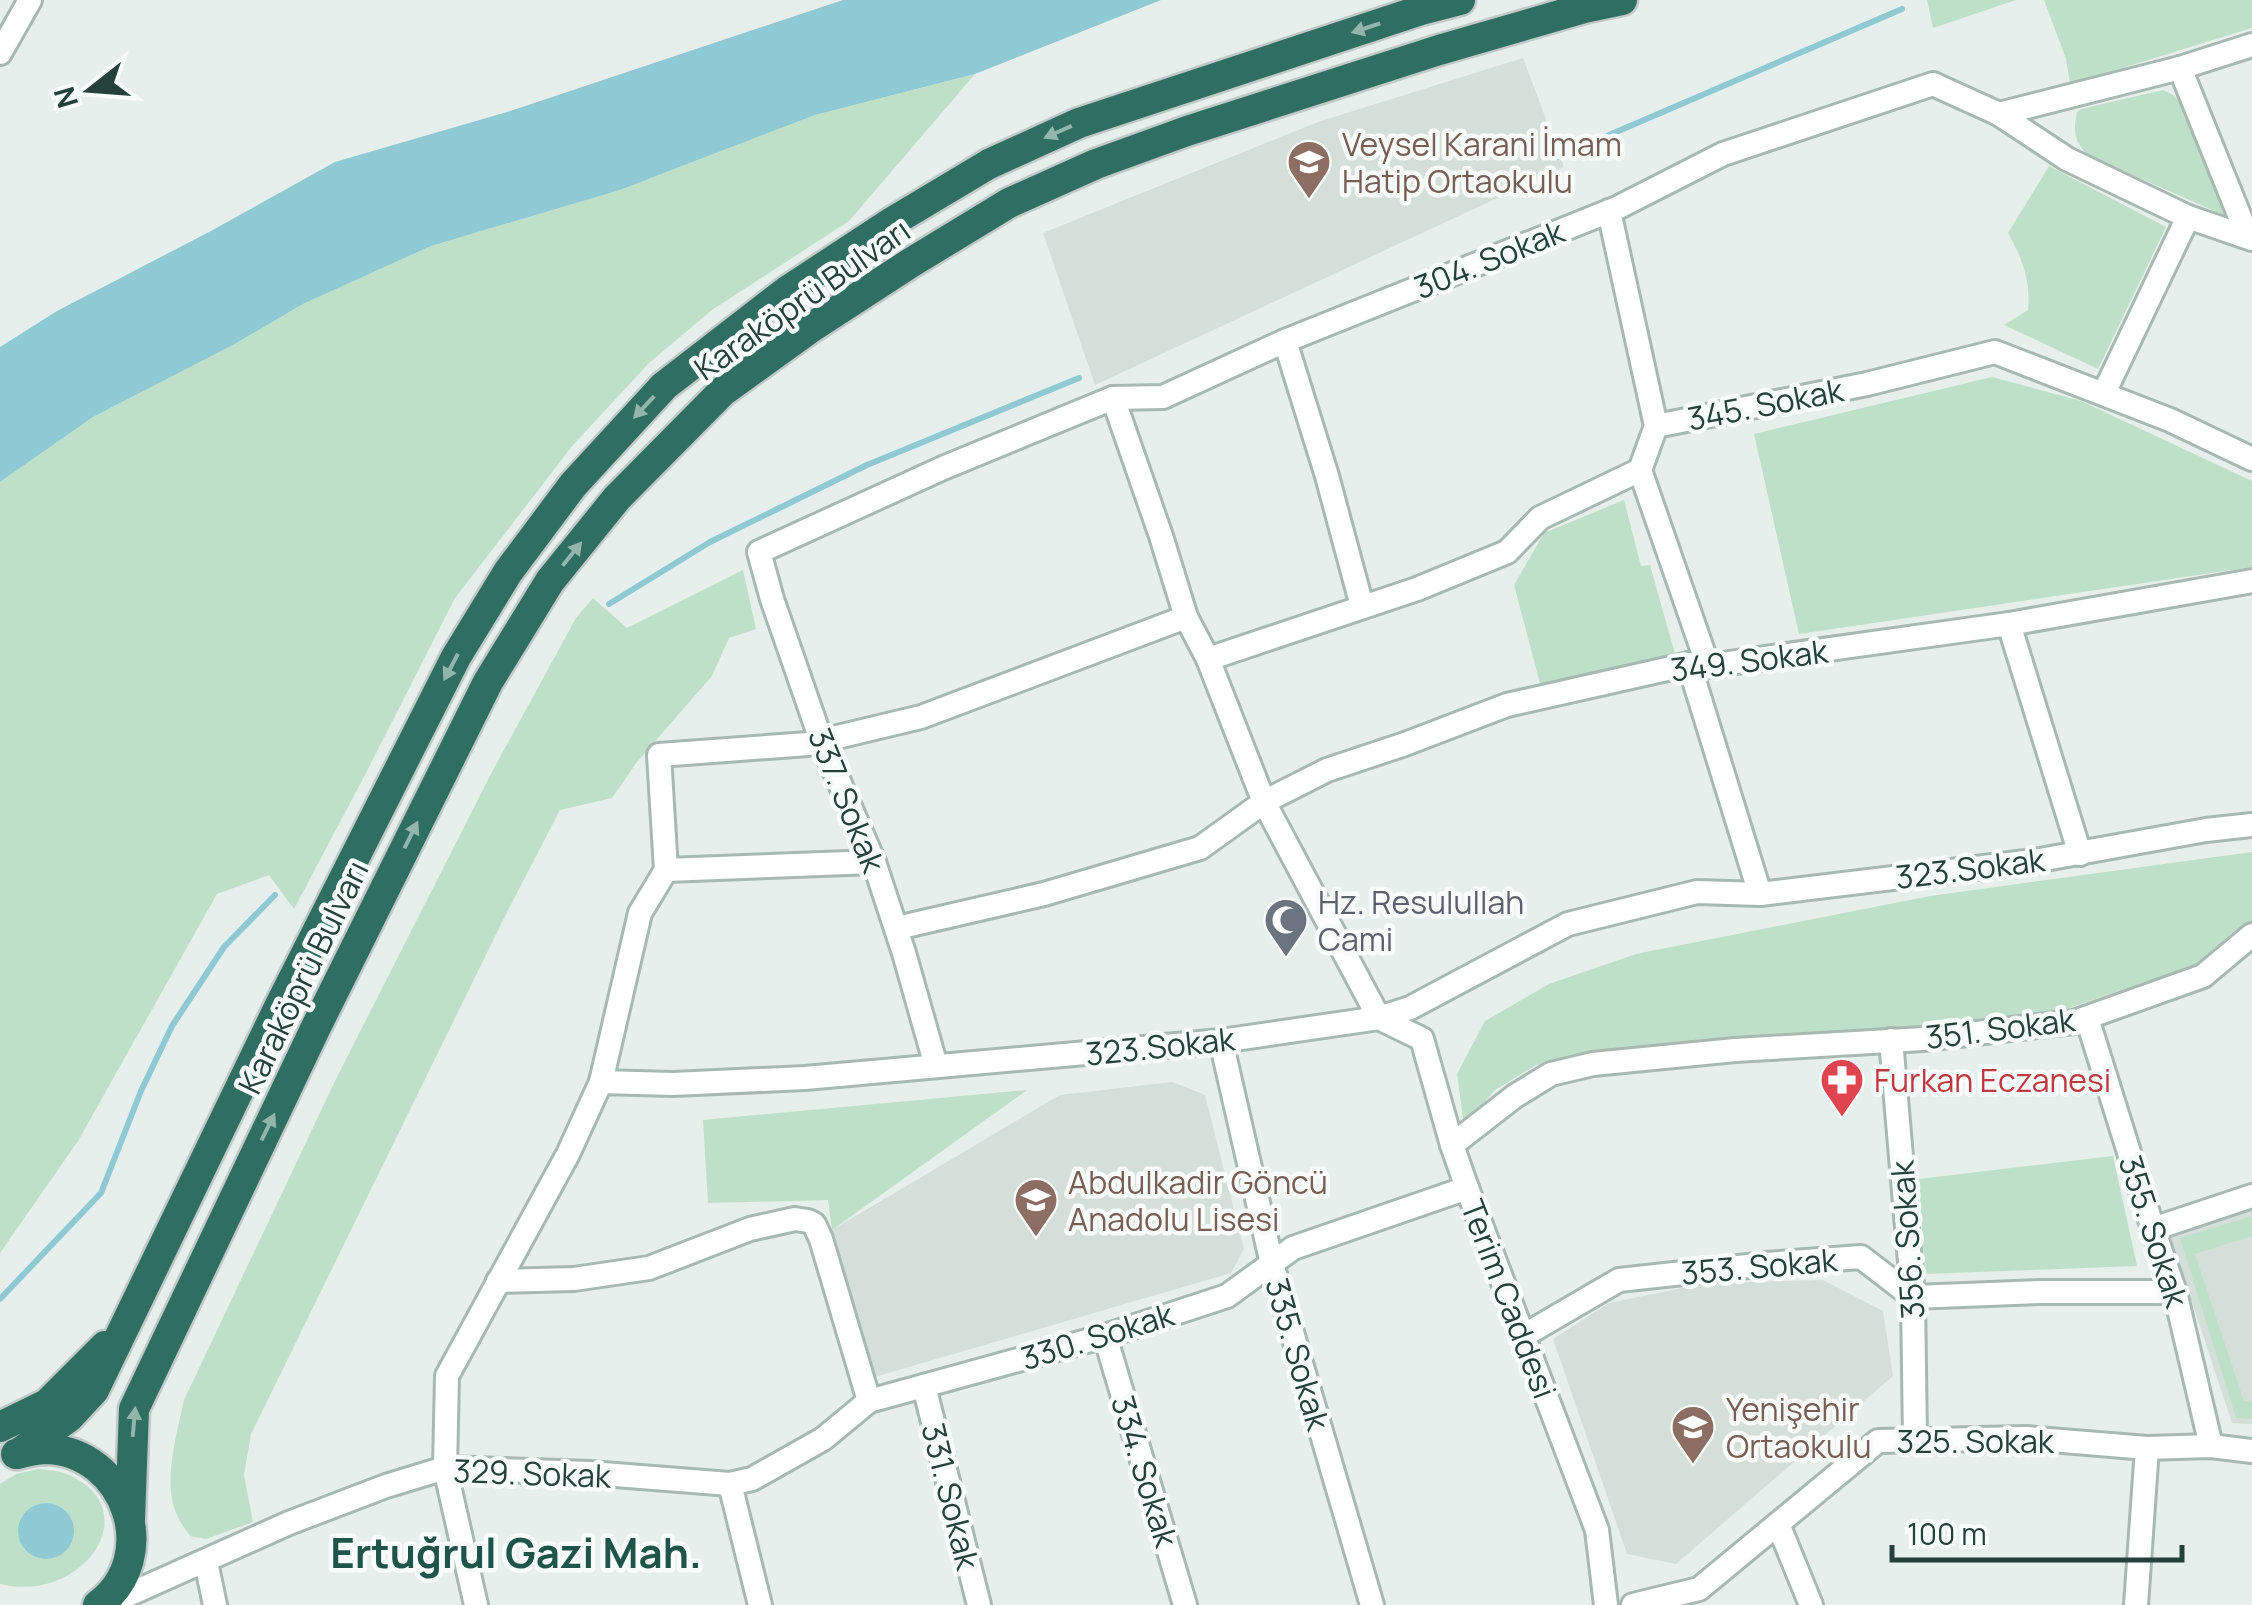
<svg xmlns="http://www.w3.org/2000/svg" width="2252" height="1605" font-family="Manrope,sans-serif">
<style>
.built{fill:#d4dfda}
.green{fill:#bfe0c8;fill-rule:evenodd}
.water{fill:#8ec9d4}
.lines{fill:none;stroke-linecap:round;stroke-linejoin:round}
.stream{stroke:#8ec9d4;stroke-width:6}
.minor-casing{stroke:#a8b8b2;stroke-width:28}
.highway-casing{stroke:#c2cac8;stroke-width:35}
.minor{stroke:#fff;stroke-width:22}
.highway{stroke:#2f6f62;stroke-width:30}
.oneway{fill:#93b5ae}
.labels{text-anchor:middle;dominant-baseline:central;stroke-width:9;stroke-linejoin:round;paint-order:stroke}
.education-label{font-size:32px;fill:#785e54;stroke:#f7fbf9;text-anchor:start}
.street-label{font-size:32px;fill:#24423a;stroke:#f7fbf9}
.worship-label{font-size:32px;fill:#5b616d;stroke:#f7fbf9;text-anchor:start}
.health-label{font-size:32px;fill:#be3a42;stroke:#f7fbf9;text-anchor:start}
.district-label{font-size:42px;font-weight:bold;fill:#1f5548;stroke:#f7fbf9}
</style>
<rect width="100%" height="100%" fill="#e6efeb"/>
<!-- built -->
<g class="built">
<path d="M1523,58L1564,167L1095,385L1043,233L1318,122Z"/>
<path d="M1172,1082L1205,1095L1244,1249L1231,1273L871,1378L830,1247L832,1230L1060,1095Z"/>
<path d="M2252,1208V1424L2232,1423L2170,1236Z"/>
<path d="M1823,1280L1883,1311L1893,1376L1676,1564L1627,1554L1553,1339L1609,1303L1706,1283Z"/>
</g>
<!-- green -->
<g class="green">
<path d="M1927,0H2016L1933,28Z"/>
<path d="M2044,0H2252V28L2070,84L2066,59Z"/>
<path d="M975,74L849,221L712,310L649,363L573,445L455,598L366,773L294,909L269,875L217,894L78,1141L0,1253V482L93,417L233,345L303,304L431,246L620,190L815,115Z"/>
<path d="M2163,90L2175,96L2185,111L2224,215L2089,156C2074,142 2073,132 2077,112L2081,109Z"/>
<path d="M2049,166L2166,227L2098,369L2004,325L2028,310C2031,282 2022,257 2008,233Z"/>
<path d="M1992,377L2081,401L2252,481V567L1799,634L1754,434Z"/>
<path d="M1624,500L1641,566L1650,565L1675,654L1541,687L1514,585L1544,533Z"/>
<path d="M743,570L756,629L729,638L712,676L637,762L612,798L560,810L506,914L251,1434L244,1475L253,1522L206,1539L190,1536C186,1530 180,1522 177,1515C162,1483 177,1433 184,1400L336,1079L494,768L576,618L593,598L627,628Z"/>
<path d="M2252,852V926L2207,961L2066,1009L2003,1019L1584,1056L1536,1065L1495,1090L1464,1125L1457,1074L1485,1021L1549,984L1636,954L1930,896Z"/>
<path d="M1027,1090L832,1230L828,1200L708,1203L703,1120Z"/>
<path d="M2113,1156L2137,1266L1925,1274L1919,1179Z"/>
<path d="M2252,1216V1236L2195,1254L2244,1401L2252,1400V1419L2236,1418L2180,1238Z"/>
<path d="M38,1469C45,1470 54,1470 61,1472C151,1503 87,1605 0,1584V1484L16,1474ZM46,1503C70,1507 79,1528 67,1549L25,1550C12,1528 21,1507 46,1503Z"/>
</g>
<!-- water -->
<g class="water">
<path d="M843,0H1161L975,74L815,115L620,190L431,246L303,304L233,345L93,417L0,482V347L57,311L209,232L335,162L507,112Z"/>
<circle cx="46" cy="1531" r="28"/>
</g>
<g class="lines">
<!-- stream -->
<g class="stream">
<path d="M1558,157L1902,9"/>
<path d="M609,604L710,542L867,465L1079,378"/>
<path d="M0,1299L101,1193L141,1091L172,1026L224,947L275,895"/>
</g>
<defs>
<g id="minor">
<path d="M0,53L30,0"/>
<path d="M2180,68L2248,237"/>
<path d="M1999,114L2180,68L2252,45"/>
<path d="M1609,211L1656,426"/>
<path d="M1285,341L1327,476L1362,606"/>
<path d="M2104,393L2188,217"/>
<path d="M1113,398L1161,536L1186,617L1208,659L1264,802L1379,1018L1422,1039L1452,1145L1467,1188L1597,1530L1606,1605"/>
<path d="M1640,470L1708,666"/>
<path d="M2009,624L2080,854"/>
<path d="M1208,659L1417,589L1507,552L1540,518L1640,470L1656,426L1867,384L1995,352L2170,420L2252,459"/>
<path d="M1689,664L1760,894"/>
<path d="M666,870L874,862"/>
<path d="M897,928L1044,894L1200,848L1264,802L1327,770L1405,744L1507,705L1689,664L1708,666L2009,624L2252,581"/>
<path d="M2087,1018L2153,1229L2175,1292L2211,1446"/>
<path d="M1891,1040L1913,1297L1915,1440"/>
<path d="M1221,1041L1272,1264L1372,1605"/>
<path d="M936,1066L904,953L874,862L821,740L772,599L759,552L943,468L1113,398L1163,397L1285,341L1617,208L1723,154L1933,84L1999,114L2067,159L2188,217L2252,239"/>
<path d="M601,1082L640,913L666,870L659,755L808,744L921,717L1186,617"/>
<path d="M1452,1145L1515,1096L1551,1074L1593,1064L1735,1050L1923,1039L2074,1022L2203,976L2252,935"/>
<path d="M2153,1229L2252,1196"/>
<path d="M498,1281L574,1279L649,1268L750,1229L795,1219L808,1221L814,1224L821,1239L869,1401"/>
<path d="M1105,1336L1185,1605"/>
<path d="M1523,1336L1619,1280L1766,1264L1861,1257L1913,1297L2041,1292H2175"/>
<path d="M924,1386L979,1605"/>
<path d="M730,1484L760,1605"/>
<path d="M1778,1524L1811,1605"/>
<path d="M206,1562L215,1605"/>
<path d="M119,1599L289,1523L386,1486L445,1468L590,1473L730,1484L752,1479L823,1439L869,1401L1105,1336L1227,1296L1293,1248L1467,1188"/>
<path d="M476,1605L445,1468L447,1376L568,1154L601,1082L673,1084L805,1078L1221,1041L1379,1018L1410,1008L1568,924L1697,892L1760,894L2034,861L2206,830L2252,825"/>
<path d="M1633,1605L1699,1589L1878,1441L2026,1438L2147,1448L2211,1446L2252,1451"/>
<path d="M2136,1605L2147,1448"/>
</g>
<g id="highway">
<path d="M0,1427L47,1404L105,1346"/>
<path d="M16,1454C26,1452 37,1449 47,1449C126,1452 163,1557 98,1605"/>
<path d="M18,1454L69,1417L94,1390L279,1007L456,657L508,572L573,485L664,386L787,291L892,222L989,164L1079,123L1421,10L1460,0"/>
<path d="M130,1519L134,1409L316,1027L488,682L550,581L617,498L723,391L809,329L912,262L1009,203L1096,164L1187,131L1439,50L1584,8L1622,0"/>
</g>
</defs>
<!-- minor casing -->
<use href="#minor" class="minor-casing"/>
<!-- highway casing -->
<use href="#highway" class="highway-casing"/>
<!-- minor -->
<use href="#minor" class="minor"/>
<!-- highway -->
<use href="#highway" class="highway"/>
</g>
<!-- one-way arrows -->
<defs><path id="oneway-solid" d="M-6-.8H1V-3.2L6.5 0L1 3.2V.8H-6Z" transform="scale(2.5)"/></defs>
<g class="oneway">
<use href="#oneway-solid" transform="translate(1366 28) rotate(162)"/>
<use href="#oneway-solid" transform="translate(1058 132) rotate(156)"/>
<use href="#oneway-solid" transform="translate(644 407) rotate(133)"/>
<use href="#oneway-solid" transform="translate(572 554) rotate(-51)"/>
<use href="#oneway-solid" transform="translate(451 667) rotate(118)"/>
<use href="#oneway-solid" transform="translate(411 835) rotate(-64)"/>
<use href="#oneway-solid" transform="translate(268 1127) rotate(-64)"/>
<use href="#oneway-solid" transform="translate(134 1422) rotate(-85)"/>
</g>
<!-- icons -->
<defs>
<symbol id="school-pin" viewBox="-11 -11 22 30"><path d="M0 17L-7.5 6A9.5 9.5 0 1 1 7.5 6Z" fill="#8d6e63" stroke="#f7fbf9"/><path d="M0-5L7-2L0 1L-7-2ZM-4 1L0 2.5L4 1V4Q0 6-4 4Z" fill="#fff"/></symbol>
<symbol id="mosque-pin" viewBox="-11 -11 22 30"><path d="M0 17L-7.5 6A9.5 9.5 0 1 1 7.5 6Z" fill="#6b7280" stroke="#f7fbf9"/><path d="M3.5-4.9A6 6 0 1 0 3.5 4.9A5 5 0 1 1 3.5-4.9Z" fill="#fff"/></symbol>
<symbol id="pharmacy-pin" viewBox="-11 -11 22 30"><path d="M0 17L-7.5 6A9.5 9.5 0 1 1 7.5 6Z" fill="#e0444e" stroke="#f7fbf9"/><path d="M-2-6h4v4h4v4h-4v4h-4v-4h-4v-4h4Z" fill="#fff"/></symbol>
</defs>
<g fill-rule="evenodd">
<use href="#school-pin" x="1284" y="137" width="50" height="68"/>
<use href="#mosque-pin" x="1261" y="895" width="50" height="68"/>
<use href="#pharmacy-pin" x="1817" y="1055" width="50" height="68"/>
<use href="#school-pin" x="1011" y="1175" width="50" height="68"/>
<use href="#school-pin" x="1668" y="1402" width="50" height="68"/>
</g>
<g class="labels">
<!-- education labels -->
<g class="education-label">
<text x="1342" y="144">Veysel Karani İmam<tspan x="1342" dy="37">Hatip Ortaokulu</tspan></text>
<text x="1068" y="1182">Abdulkadir Göncü<tspan x="1068" dy="37">Anadolu Lisesi</tspan></text>
<text x="1726" y="1409">Yenişehir<tspan x="1726" dy="37">Ortaokulu</tspan></text>
</g>
<!-- street labels -->
<g class="street-label">
<text transform="translate(1489 259) rotate(-22)">304. Sokak</text>
<text transform="translate(802 299) rotate(-35)">Karaköprü Bulvarı</text>
<text transform="translate(1765 404) rotate(-11)">345. Sokak</text>
<text transform="translate(1749 660) rotate(-7)">349. Sokak</text>
<text transform="translate(847 800) rotate(68)">337. Sokak</text>
<text transform="translate(1970 868) rotate(-7)">323.Sokak</text>
<text transform="translate(303 977) rotate(-64)">Karaköprü Bulvarı</text>
<text transform="translate(2000 1028) rotate(-7)">351. Sokak</text>
<text transform="translate(1160 1046) rotate(-6)">323.Sokak</text>
<text transform="translate(2154 1231) rotate(72)">355. Sokak</text>
<text transform="translate(1907 1240) rotate(-94)">356. Sokak</text>
<text transform="translate(1759 1266) rotate(-5)">353. Sokak</text>
<text transform="translate(1509 1299) rotate(69)">Terim Caddesi</text>
<text transform="translate(1097 1336) rotate(-17)">330. Sokak</text>
<text transform="translate(1298 1354) rotate(74)">335. Sokak</text>
<text x="1975" y="1441">325. Sokak</text>
<text transform="translate(1145 1471) rotate(73)">334. Sokak</text>
<text transform="translate(532 1473) rotate(2)">329. Sokak</text>
<text transform="translate(951 1496) rotate(76)">331. Sokak</text>
</g>
<!-- worship labels -->
<g class="worship-label">
<text x="1318" y="902">Hz. Resulullah<tspan x="1318" dy="37">Cami</tspan></text>
</g>
<!-- health labels -->
<g class="health-label">
<text x="1874" y="1080">Furkan Eczanesi</text>
</g>
<!-- district labels -->
<g class="district-label">
<text x="516" y="1552">Ertuğrul Gazi Mah.</text>
</g>
</g>
<!-- north arrow -->
<g transform="translate(90 90) rotate(253)" stroke="#f7fbf9" stroke-width="8" paint-order="stroke">
<path d="M0-8L18 38L0 25L-18 38Z" fill="#24423a"/>
<text y="-15" font-size="28" font-weight="bold" text-anchor="middle" fill="#24423a">N</text>
</g>
<!-- scale -->
<path d="M1892 1545v15h290v-15" fill="none" stroke="#24423a" stroke-width="5"/>
<text x="1907" y="1545" font-size="30" fill="#24423a" stroke="#f7fbf9" stroke-width="8" paint-order="stroke">100 m</text>
</svg>
